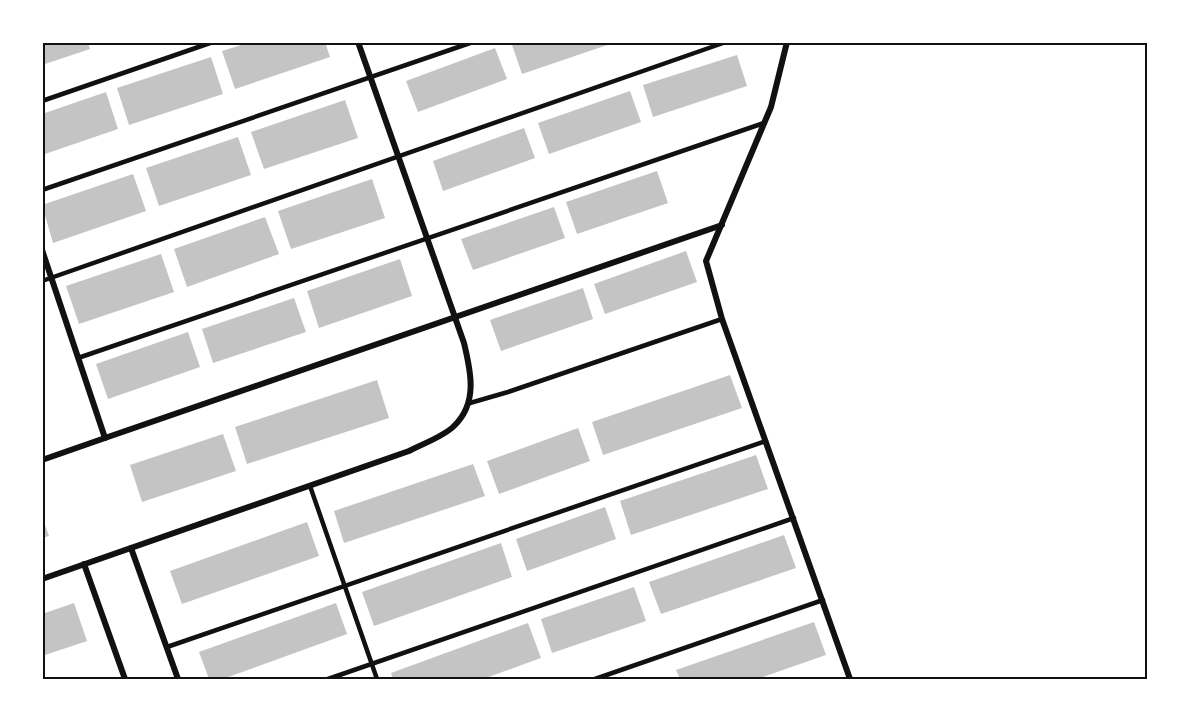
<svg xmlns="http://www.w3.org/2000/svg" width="1189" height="721" font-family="Mulish,sans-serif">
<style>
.building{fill:#c4c4c4}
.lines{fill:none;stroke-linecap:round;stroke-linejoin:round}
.service{stroke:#111;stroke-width:4.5}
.minor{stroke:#111;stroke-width:6}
.neatline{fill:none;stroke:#111;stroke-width:2}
</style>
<rect width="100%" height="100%" fill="#fff"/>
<!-- building -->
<g class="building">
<path d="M42,42H88L90,49L42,65Z"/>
<path d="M251,42H325L330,57L235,89L222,51Z"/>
<path d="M511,42H616L522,74Z"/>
<path d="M495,48L507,79L418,112L406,81Z"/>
<path d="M737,55L747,86L653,117L643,85Z"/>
<path d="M211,57L223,94L129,125L117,88Z"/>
<path d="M630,91L641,122L549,154L538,123Z"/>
<path d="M106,92L118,129L42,155V114Z"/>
<path d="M345,100L358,138L264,169L251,132Z"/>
<path d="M524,128L535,158L443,191L433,161Z"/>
<path d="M238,137L251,175L159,206L146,168Z"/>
<path d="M657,171L668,203L577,234L566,202Z"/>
<path d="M133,174L146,211L53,243L42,205Z"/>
<path d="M372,179L385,218L291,249L278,211Z"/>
<path d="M554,207L565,238L473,270L461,239Z"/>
<path d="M265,217L279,254L187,287L174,249Z"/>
<path d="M686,251L697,282L605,314L594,284Z"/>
<path d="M161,254L174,292L79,324L66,286Z"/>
<path d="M400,259L412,296L319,328L307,291Z"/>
<path d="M583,288L593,319L501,351L490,320Z"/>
<path d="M294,298L306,332L213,363L202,329Z"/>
<path d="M188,332L200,367L108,399L96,364Z"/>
<path d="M730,375L742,408L603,455L592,422Z"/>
<path d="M377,380L389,418L247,464L235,427Z"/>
<path d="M578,428L590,461L499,494L487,461Z"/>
<path d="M223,434L236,471L142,502L130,465Z"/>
<path d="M756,455L768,489L631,535L620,501Z"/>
<path d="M473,464L485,496L344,543L334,511Z"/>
<path d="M605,507L616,539L527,571L516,539Z"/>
<path d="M42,517L49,536L42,538Z"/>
<path d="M307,522L319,556L182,604L170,571Z"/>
<path d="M784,535L796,568L661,614L649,582Z"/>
<path d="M501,543L512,577L374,626L362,592Z"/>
<path d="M634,587L646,621L552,653L541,619Z"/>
<path d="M74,603L87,641L42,656V614Z"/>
<path d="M336,603L347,634L223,679H209L199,652Z"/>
<path d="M814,622L826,655L757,679H680L676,670Z"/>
<path d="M528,623L541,658L483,679H393L391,673Z"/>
</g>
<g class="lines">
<!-- service -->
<g class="service">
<path d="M42,101L213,42"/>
<path d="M42,190L473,42"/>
<path d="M42,281L726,42"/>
<path d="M78,358L764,123"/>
<path d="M470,403L508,392L722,319"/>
<path d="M310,486L377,679"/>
<path d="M167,647L766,441"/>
<path d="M328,679L794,518"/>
<path d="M595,679L823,600"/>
</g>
<!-- minor -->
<g class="minor">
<path d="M787,42L771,107L706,261L722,319L850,679"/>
<path d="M42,250L105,438L722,225"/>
<path d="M42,460L105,438"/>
<path d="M131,548L178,679"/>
<path d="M84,564L125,679"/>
<path d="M42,579L409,451C422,444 443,437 454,426C478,403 471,372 464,343L358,42"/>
</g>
</g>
<!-- border -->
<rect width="1189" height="721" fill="none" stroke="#ffffff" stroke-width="87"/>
<rect x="44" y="44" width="1102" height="634" class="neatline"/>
</svg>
